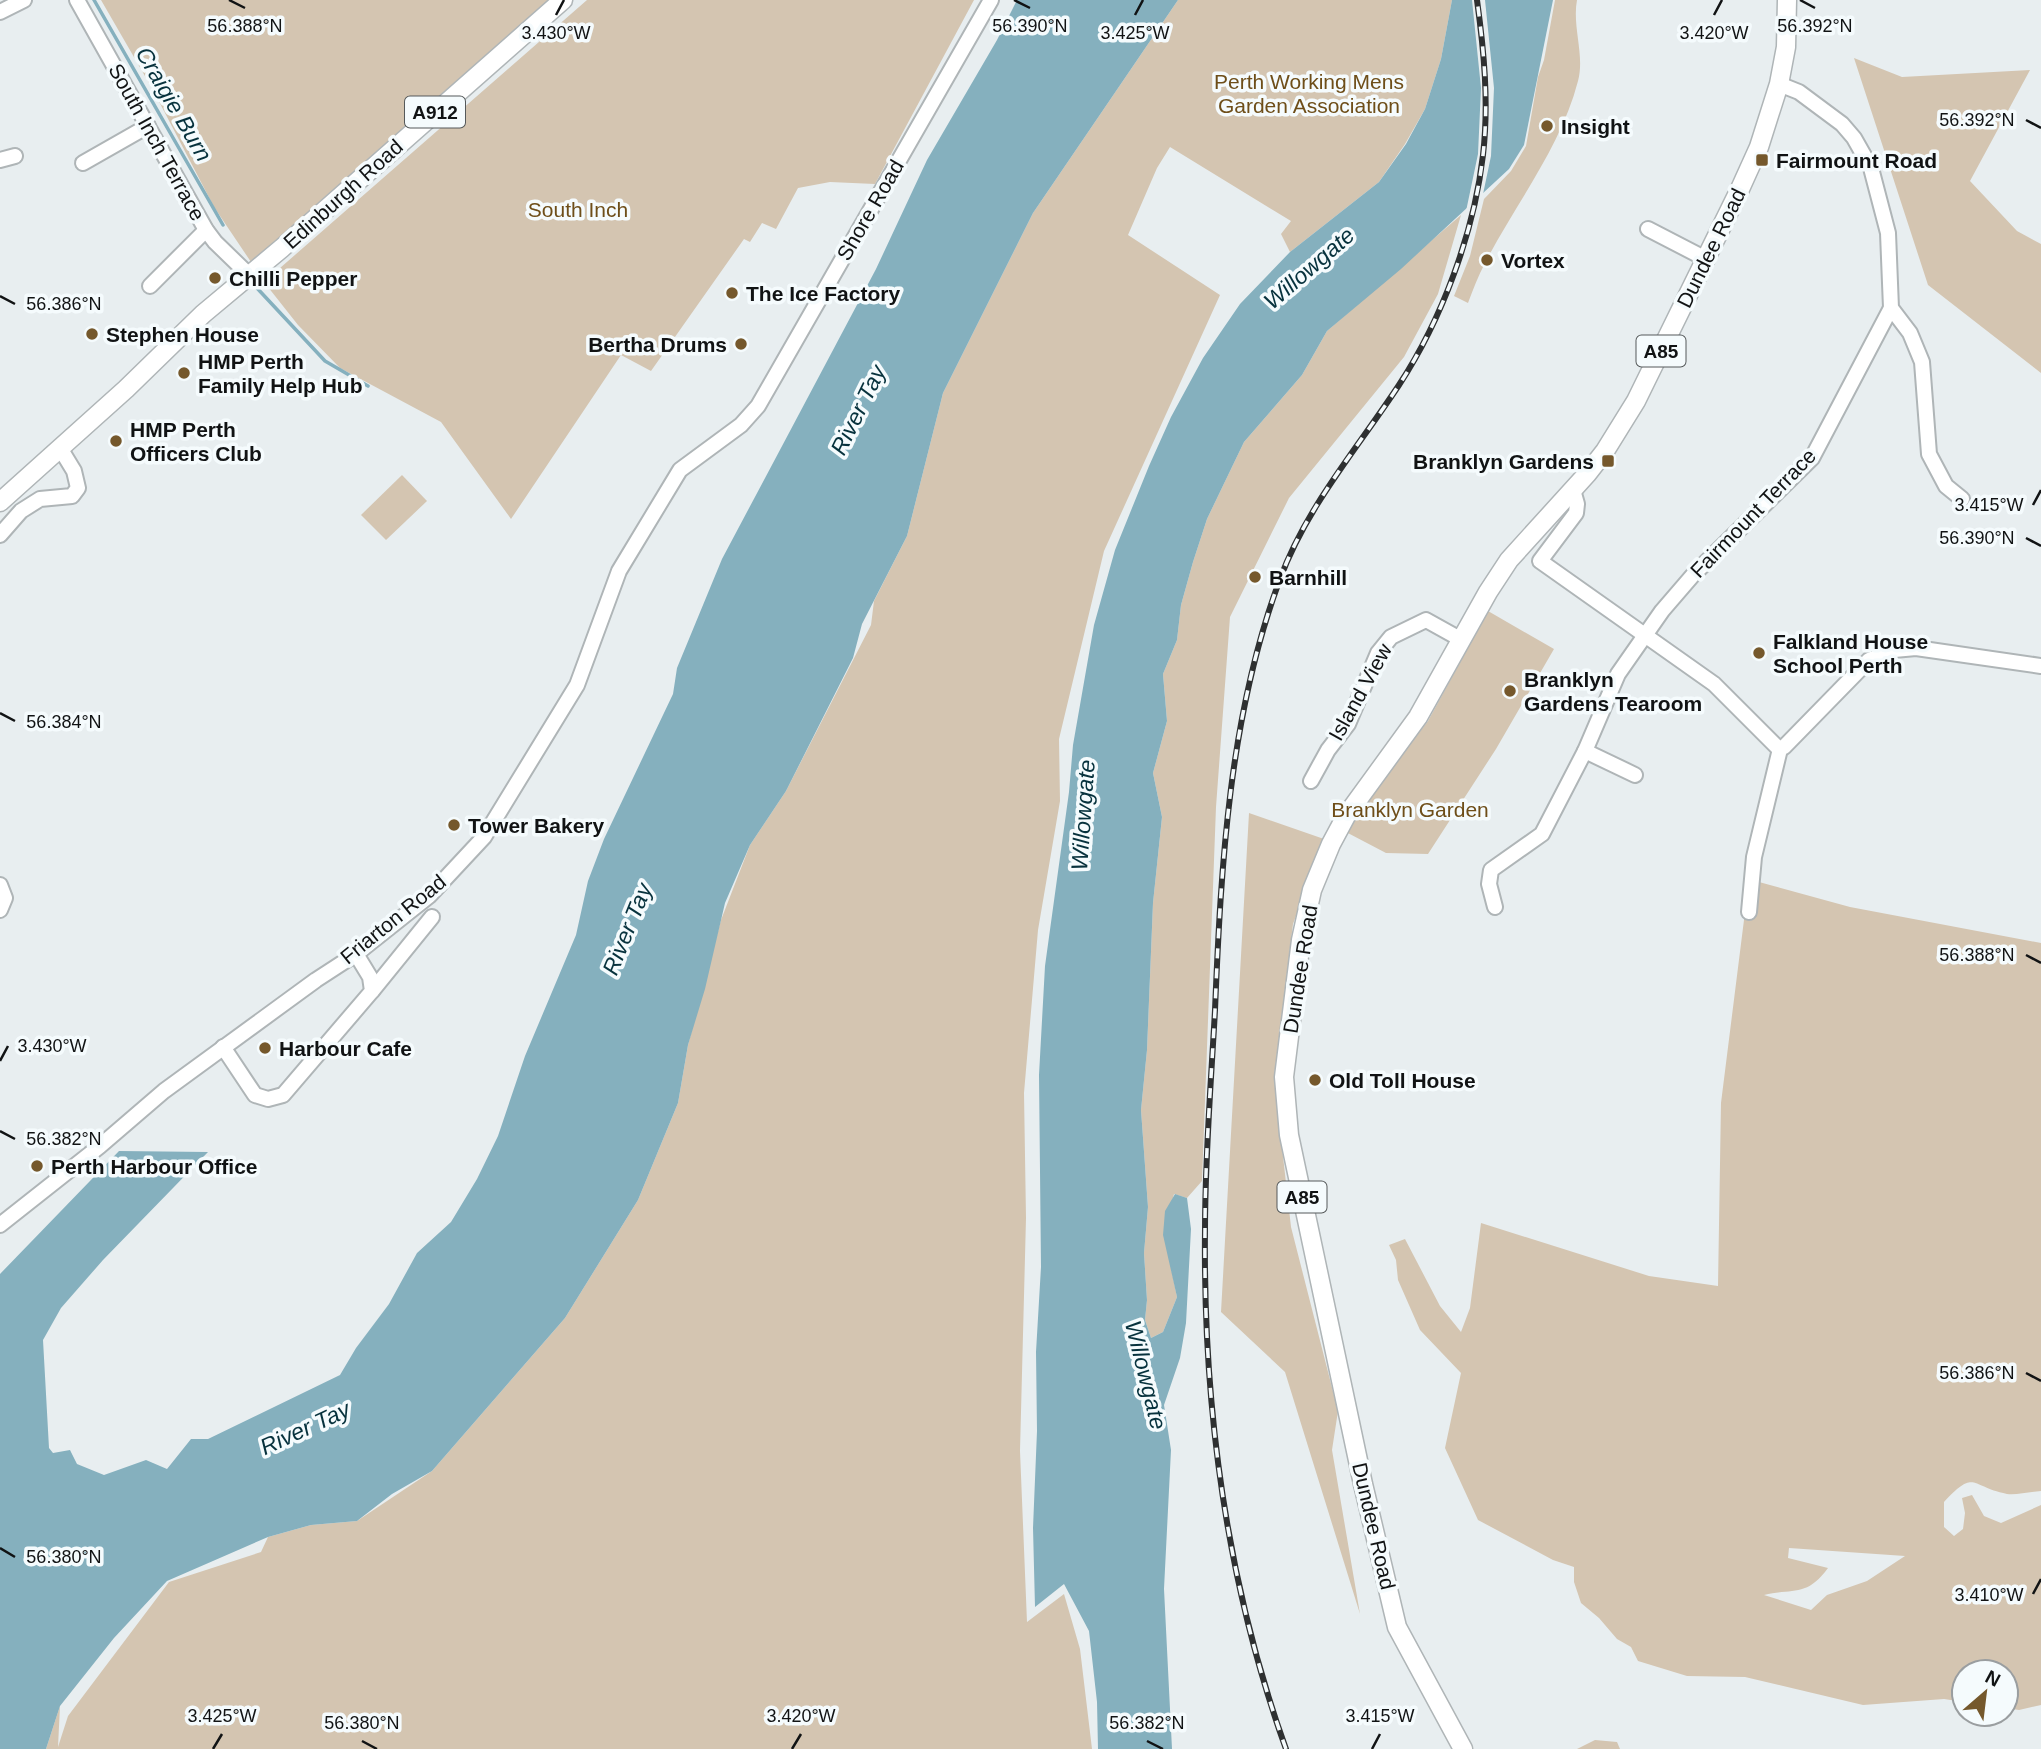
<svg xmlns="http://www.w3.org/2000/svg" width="2041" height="1749" font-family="Helvetica,sans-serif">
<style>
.green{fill:#d4c5b1;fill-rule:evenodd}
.water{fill:#85b0be}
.pier{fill:#e8eef0}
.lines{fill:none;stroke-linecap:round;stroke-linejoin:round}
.stream{stroke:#85b0be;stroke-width:3.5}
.minor-casing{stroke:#afb5b7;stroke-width:18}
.major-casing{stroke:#afb5b7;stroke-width:21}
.minor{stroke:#fff;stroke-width:14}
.major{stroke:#fff;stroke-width:18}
.rail-casing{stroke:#2e3031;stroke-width:6}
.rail{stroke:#f5fbfd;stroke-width:3.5;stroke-dasharray:10;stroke-linecap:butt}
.ticks{fill:none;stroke:#111314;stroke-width:2.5}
.poi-dot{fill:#75582c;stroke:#f5fbfd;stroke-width:2.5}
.labels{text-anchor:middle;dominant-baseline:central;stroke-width:7;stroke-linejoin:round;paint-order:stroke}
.shield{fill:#f5fbfd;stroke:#55595a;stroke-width:2}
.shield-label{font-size:19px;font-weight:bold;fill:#111314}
.park-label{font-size:21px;fill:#6e4e19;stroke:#f5fbfd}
.poi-label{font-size:21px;font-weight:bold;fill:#111314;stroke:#f5fbfd;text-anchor:start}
.street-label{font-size:21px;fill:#111314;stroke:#f5fbfd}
.water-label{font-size:23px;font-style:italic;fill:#07323d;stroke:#f5fbfd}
.ticks-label{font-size:18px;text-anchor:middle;fill:#111314;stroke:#f5fbfd;stroke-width:7;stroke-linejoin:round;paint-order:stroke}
</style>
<rect width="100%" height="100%" fill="#e8eef0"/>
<!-- green -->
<g class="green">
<path d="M101,0H557L251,262L214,207L153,90Z"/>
<path d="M587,0H974L875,184L830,182L798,188L776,229L762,223L750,242L744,239L651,371L621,355L511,519L441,422L340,368L298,325L264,282Z"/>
<path d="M1178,0H1452L1441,59L1425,109L1405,144L1379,182L1290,252L1281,234L1291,221L1170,147L1157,168L1128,235L1220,295L1104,551L1059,739L1060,801L1038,930L1024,1093L1026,1218L1020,1451L1027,1622L1064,1594L1080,1649L1092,1749H46L60,1706L58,1747L68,1716L169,1582L261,1552L268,1537L311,1525L357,1521L432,1471L565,1318L638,1200L678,1103L688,1045L721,920L750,845L786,791L871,625L874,601L907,536L943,393L1033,213Z"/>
<path d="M1555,0H1577C1572,27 1585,55 1578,81C1561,147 1516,203 1485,263C1478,276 1473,290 1468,303L1454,296L1470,256L1484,199L1511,171L1526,146L1538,77L1544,60Z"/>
<path d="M1854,58L1902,77L2030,70L1970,181L2017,231L2041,244V373L1928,285Z"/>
<path d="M1461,215L1438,294L1404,357L1289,498L1230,617L1216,807L1202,1181L1187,1198L1174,1194L1164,1233L1177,1297L1163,1332L1151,1338L1145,1320L1147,1300L1144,1253L1148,1207L1141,1110L1147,1050L1153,903L1162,817L1153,773L1167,721L1163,674L1177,640L1181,605L1193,562L1207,519L1244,442L1302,375L1327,331Z"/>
<path d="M402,475L427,501L386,540L361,515Z"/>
<path d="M1488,611L1554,649L1496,749L1428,854L1386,853L1344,831L1428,721Z"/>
<path d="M1249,813L1324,839L1293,924L1274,1077L1291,1227L1338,1411L1332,1450L1360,1614L1285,1372L1221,1312Z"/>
<path d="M1759,882L1850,907L2041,943V1491C2030,1492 2017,1495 2007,1494C1970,1487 1976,1468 1944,1502V1527L1954,1536L1963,1529L1965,1513L1962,1498L1972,1495L1984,1516L2001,1523L2041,1505V1705L2019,1710L2006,1708V1672H1964V1702L1944,1699L1863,1705L1745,1677L1687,1676L1638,1661L1631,1647L1617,1639L1599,1618L1581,1603L1574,1582V1567L1553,1560L1478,1520L1445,1448L1461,1373L1420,1330L1398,1280L1396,1260L1389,1245L1405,1239L1440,1306L1461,1332L1470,1308L1481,1223L1649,1276L1718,1286L1721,1103L1745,912ZM1789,1548L1905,1556L1867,1581L1827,1595L1811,1610L1764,1595C1794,1588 1807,1597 1828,1568L1788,1558Z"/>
<path d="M1595,1740L1617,1742L1620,1749H1577Z"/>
</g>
<!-- water -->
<g class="water">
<path d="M1017,0H1178L1033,213L943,393L907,536L862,624L853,658L786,791L750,845L725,903L705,989L688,1045L678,1103L638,1200L565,1318L432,1471L392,1494L357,1521L311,1525L268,1537L167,1581L114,1638L60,1706L46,1749H0V1274L119,1151L208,1152L103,1260L61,1308L43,1340L49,1448L53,1453L70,1450L77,1464L104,1475L146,1460L167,1469L191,1439H208L340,1375L356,1348L389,1304L417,1253L451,1222L477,1179L498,1136L525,1056L576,935L588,881L604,839L673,694L677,668L722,559L876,269L927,160L997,40Z"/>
<path d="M1452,0H1553L1524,145L1509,169L1401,269L1327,331L1302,375L1244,442L1207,519L1193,562L1181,605L1177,640L1163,674L1167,721L1153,773L1162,817L1153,903L1147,1050L1141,1110L1148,1207L1144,1253L1147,1300L1145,1320L1151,1338L1163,1332L1177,1297L1163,1235L1165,1211L1175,1194L1187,1198L1191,1229L1186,1323L1180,1358L1164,1405L1171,1450L1164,1589L1172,1749H1098L1097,1702L1089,1631L1064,1584L1035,1607L1033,1528L1037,1431L1036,1352L1041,1267L1039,1075L1045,966L1069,792L1073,745L1094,625L1115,550L1149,466L1171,417L1203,358L1240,304L1290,252L1379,182L1406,144L1425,109L1441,59Z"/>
</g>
<!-- pier -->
<path class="pier" d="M1472,0H1485L1494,88L1491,156L1482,199L1465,216L1478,154L1481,88Z"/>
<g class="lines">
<!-- stream -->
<g class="stream">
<path d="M94,0L223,225"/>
<path d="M256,287L325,361L368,386"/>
</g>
<defs>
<g id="minor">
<path d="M77,0L206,230L215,242L248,274"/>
<path d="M0,12L24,0"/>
<path d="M1779,84L1799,92L1842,124L1854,138L1871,168L1888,233L1891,308L1910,333L1922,362L1929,454L1946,486L1962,499"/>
<path d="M0,160L15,156"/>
<path d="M83,163L148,126"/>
<path d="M1648,229L1706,259"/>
<path d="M150,286L206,230"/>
<path d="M1573,490L1577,504L1576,513L1540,561L1714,684L1778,748L1784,747L1869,660L1894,650L1916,648L2041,666"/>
<path d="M0,535L21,511L40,499L72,496L78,488L74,471L60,448"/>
<path d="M1585,751L1635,775"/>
<path d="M1311,781L1328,750L1348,724L1378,653L1391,637L1426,620L1462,640"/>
<path d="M0,885L5,898L0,910"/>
<path d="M1495,907L1489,884L1491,870L1542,834L1585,751L1618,674L1662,611L1693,575L1812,458L1891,308"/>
<path d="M1749,912L1754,857L1780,749"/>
<path d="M372,991L432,917"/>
<path d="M223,1047L255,1095L268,1099L283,1095L372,991L370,977L356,954"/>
<path d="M0,1225L100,1146L164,1091L316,980L356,954L429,896L484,837L577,685L619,571L680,470L741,425L758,406L991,0"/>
</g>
<g id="major">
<path d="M0,502L126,389L203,314L282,248L563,0"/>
<path d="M1463,1749L1397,1627L1363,1484L1289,1135L1284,1077L1301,940L1312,890L1331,844L1346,816L1418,717L1488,592L1509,560L1587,474L1605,451L1636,401L1740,189L1759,147L1779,84L1786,47L1787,0"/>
</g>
</defs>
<!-- minor casing -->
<use href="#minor" class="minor-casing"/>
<!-- major casing -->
<use href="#major" class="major-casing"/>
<!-- minor -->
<use href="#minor" class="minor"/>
<!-- major -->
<use href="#major" class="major"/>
<defs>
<path id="rail" d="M1286,1749C1226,1582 1203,1406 1205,1229C1205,1156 1211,1083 1215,1010C1221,865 1229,716 1280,579C1307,506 1357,449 1399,385C1442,319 1474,233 1483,155C1489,103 1484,51 1477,0"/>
</defs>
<!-- rail casing -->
<use href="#rail" class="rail-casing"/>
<!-- rail -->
<use href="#rail" class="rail"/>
</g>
<!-- ticks -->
<path class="ticks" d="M229,0L245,8M1014,0L1030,8M1800,0L1815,8M556,15L564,0M1135,15L1143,0M1714,15L1722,0M2026,120L2041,128M0,296L15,304M2033,505L2041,490M2026,538L2041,546M0,713L15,721M2026,955L2041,963M0,1061L8,1046M0,1131L15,1139M2026,1373L2041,1381M0,1548L15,1557M2033,1594L2041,1579M362,1741L377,1749M1147,1741L1163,1749M213,1749L222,1734M792,1749L801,1734M1372,1749L1380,1734"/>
<!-- markers -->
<g class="poi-dot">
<circle cx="1547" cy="126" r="7"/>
<rect x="1755" y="153" width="14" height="14" rx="3.5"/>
<circle cx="1487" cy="260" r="7"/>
<circle cx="215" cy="278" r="7"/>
<circle cx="732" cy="293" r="7"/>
<circle cx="92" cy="334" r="7"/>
<circle cx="741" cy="344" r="7"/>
<circle cx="184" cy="373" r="7"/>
<circle cx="116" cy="441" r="7"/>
<rect x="1601" y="454" width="14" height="14" rx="3.5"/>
<circle cx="1255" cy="577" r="7"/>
<circle cx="1759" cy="653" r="7"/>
<circle cx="1510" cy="691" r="7"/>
<circle cx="454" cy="825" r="7"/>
<circle cx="265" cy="1048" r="7"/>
<circle cx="1315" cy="1080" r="7"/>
<circle cx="37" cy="1166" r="7"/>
</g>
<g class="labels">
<!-- shield labels -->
<g class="shield">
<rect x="405" y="96.5" width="60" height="31" rx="5"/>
<rect x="1636.5" y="335.5" width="49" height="31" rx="5"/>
<rect x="1277.5" y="1181.5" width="49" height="31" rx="5"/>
</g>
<g class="shield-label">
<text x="435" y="112">A912</text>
<text x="1661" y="351">A85</text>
<text x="1302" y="1197">A85</text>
</g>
<!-- park labels -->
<g class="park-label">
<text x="1309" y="81">Perth Working Mens<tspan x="1309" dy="24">Garden Association</tspan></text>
<text x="578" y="209">South Inch</text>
<text x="1410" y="809">Branklyn Garden</text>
</g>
<!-- poi labels -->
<g class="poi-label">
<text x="1561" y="126">Insight</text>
<text x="1776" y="160">Fairmount Road</text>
<text x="1501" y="260">Vortex</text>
<text x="229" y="278">Chilli Pepper</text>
<text x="746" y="293">The Ice Factory</text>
<text x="106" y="334">Stephen House</text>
<text x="727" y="344" text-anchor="end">Bertha Drums</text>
<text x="198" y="361">HMP Perth<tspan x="198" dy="24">Family Help Hub</tspan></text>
<text x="130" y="429">HMP Perth<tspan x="130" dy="24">Officers Club</tspan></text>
<text x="1594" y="461" text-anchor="end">Branklyn Gardens</text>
<text x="1269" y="577">Barnhill</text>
<text x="1773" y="641">Falkland House<tspan x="1773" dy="24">School Perth</tspan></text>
<text x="1524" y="679">Branklyn<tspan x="1524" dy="24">Gardens Tearoom</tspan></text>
<text x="468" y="825">Tower Bakery</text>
<text x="279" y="1048">Harbour Cafe</text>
<text x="1329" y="1080">Old Toll House</text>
<text x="51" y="1166">Perth Harbour Office</text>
</g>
<!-- street labels -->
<g class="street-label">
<text transform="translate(157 142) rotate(61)">South Inch Terrace</text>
<text transform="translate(343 194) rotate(-42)">Edinburgh Road</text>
<text transform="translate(870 210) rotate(-60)">Shore Road</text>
<text transform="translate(1711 248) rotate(-64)">Dundee Road</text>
<text transform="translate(1753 513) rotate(-46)">Fairmount Terrace</text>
<text transform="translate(1360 692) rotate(-61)">Island View</text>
<text transform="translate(393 919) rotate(-39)">Friarton Road</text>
<text transform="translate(1300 969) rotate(-81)">Dundee Road</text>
<text transform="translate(1374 1526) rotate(77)">Dundee Road</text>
</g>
<!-- water labels -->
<g class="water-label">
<text transform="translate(174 104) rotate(60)">Craigie Burn</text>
<text transform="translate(1309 268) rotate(-41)">Willowgate</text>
<text transform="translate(858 410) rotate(-64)">River Tay</text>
<text transform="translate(1083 815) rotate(-86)">Willowgate</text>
<text transform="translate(627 929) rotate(-68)">River Tay</text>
<text transform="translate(1146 1375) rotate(76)">Willowgate</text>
<text transform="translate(305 1428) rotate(-25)">River Tay</text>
</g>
</g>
<g class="ticks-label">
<text x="245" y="32">56.388°N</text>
<text x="1030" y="32">56.390°N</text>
<text x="1815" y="32">56.392°N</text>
<text x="556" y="39">3.430°W</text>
<text x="1135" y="39">3.425°W</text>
<text x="1714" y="39">3.420°W</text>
<text x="1977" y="126">56.392°N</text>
<text x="64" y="310">56.386°N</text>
<text x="1989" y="511">3.415°W</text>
<text x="1977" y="544">56.390°N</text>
<text x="64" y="728">56.384°N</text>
<text x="1977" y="961">56.388°N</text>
<text x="52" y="1052">3.430°W</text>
<text x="64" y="1145">56.382°N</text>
<text x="1977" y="1379">56.386°N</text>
<text x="64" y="1563">56.380°N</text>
<text x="1989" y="1601">3.410°W</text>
<text x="222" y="1722">3.425°W</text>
<text x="801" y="1722">3.420°W</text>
<text x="1380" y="1722">3.415°W</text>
<text x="362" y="1729">56.380°N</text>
<text x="1147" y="1729">56.382°N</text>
</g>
<!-- north arrow -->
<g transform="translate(1985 1693) rotate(28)"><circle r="33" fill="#f5fbfd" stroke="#9a9ea0" stroke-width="2"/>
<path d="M0-5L12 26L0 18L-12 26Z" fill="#75582c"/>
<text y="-10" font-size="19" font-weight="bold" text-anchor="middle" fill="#111314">N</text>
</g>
</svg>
